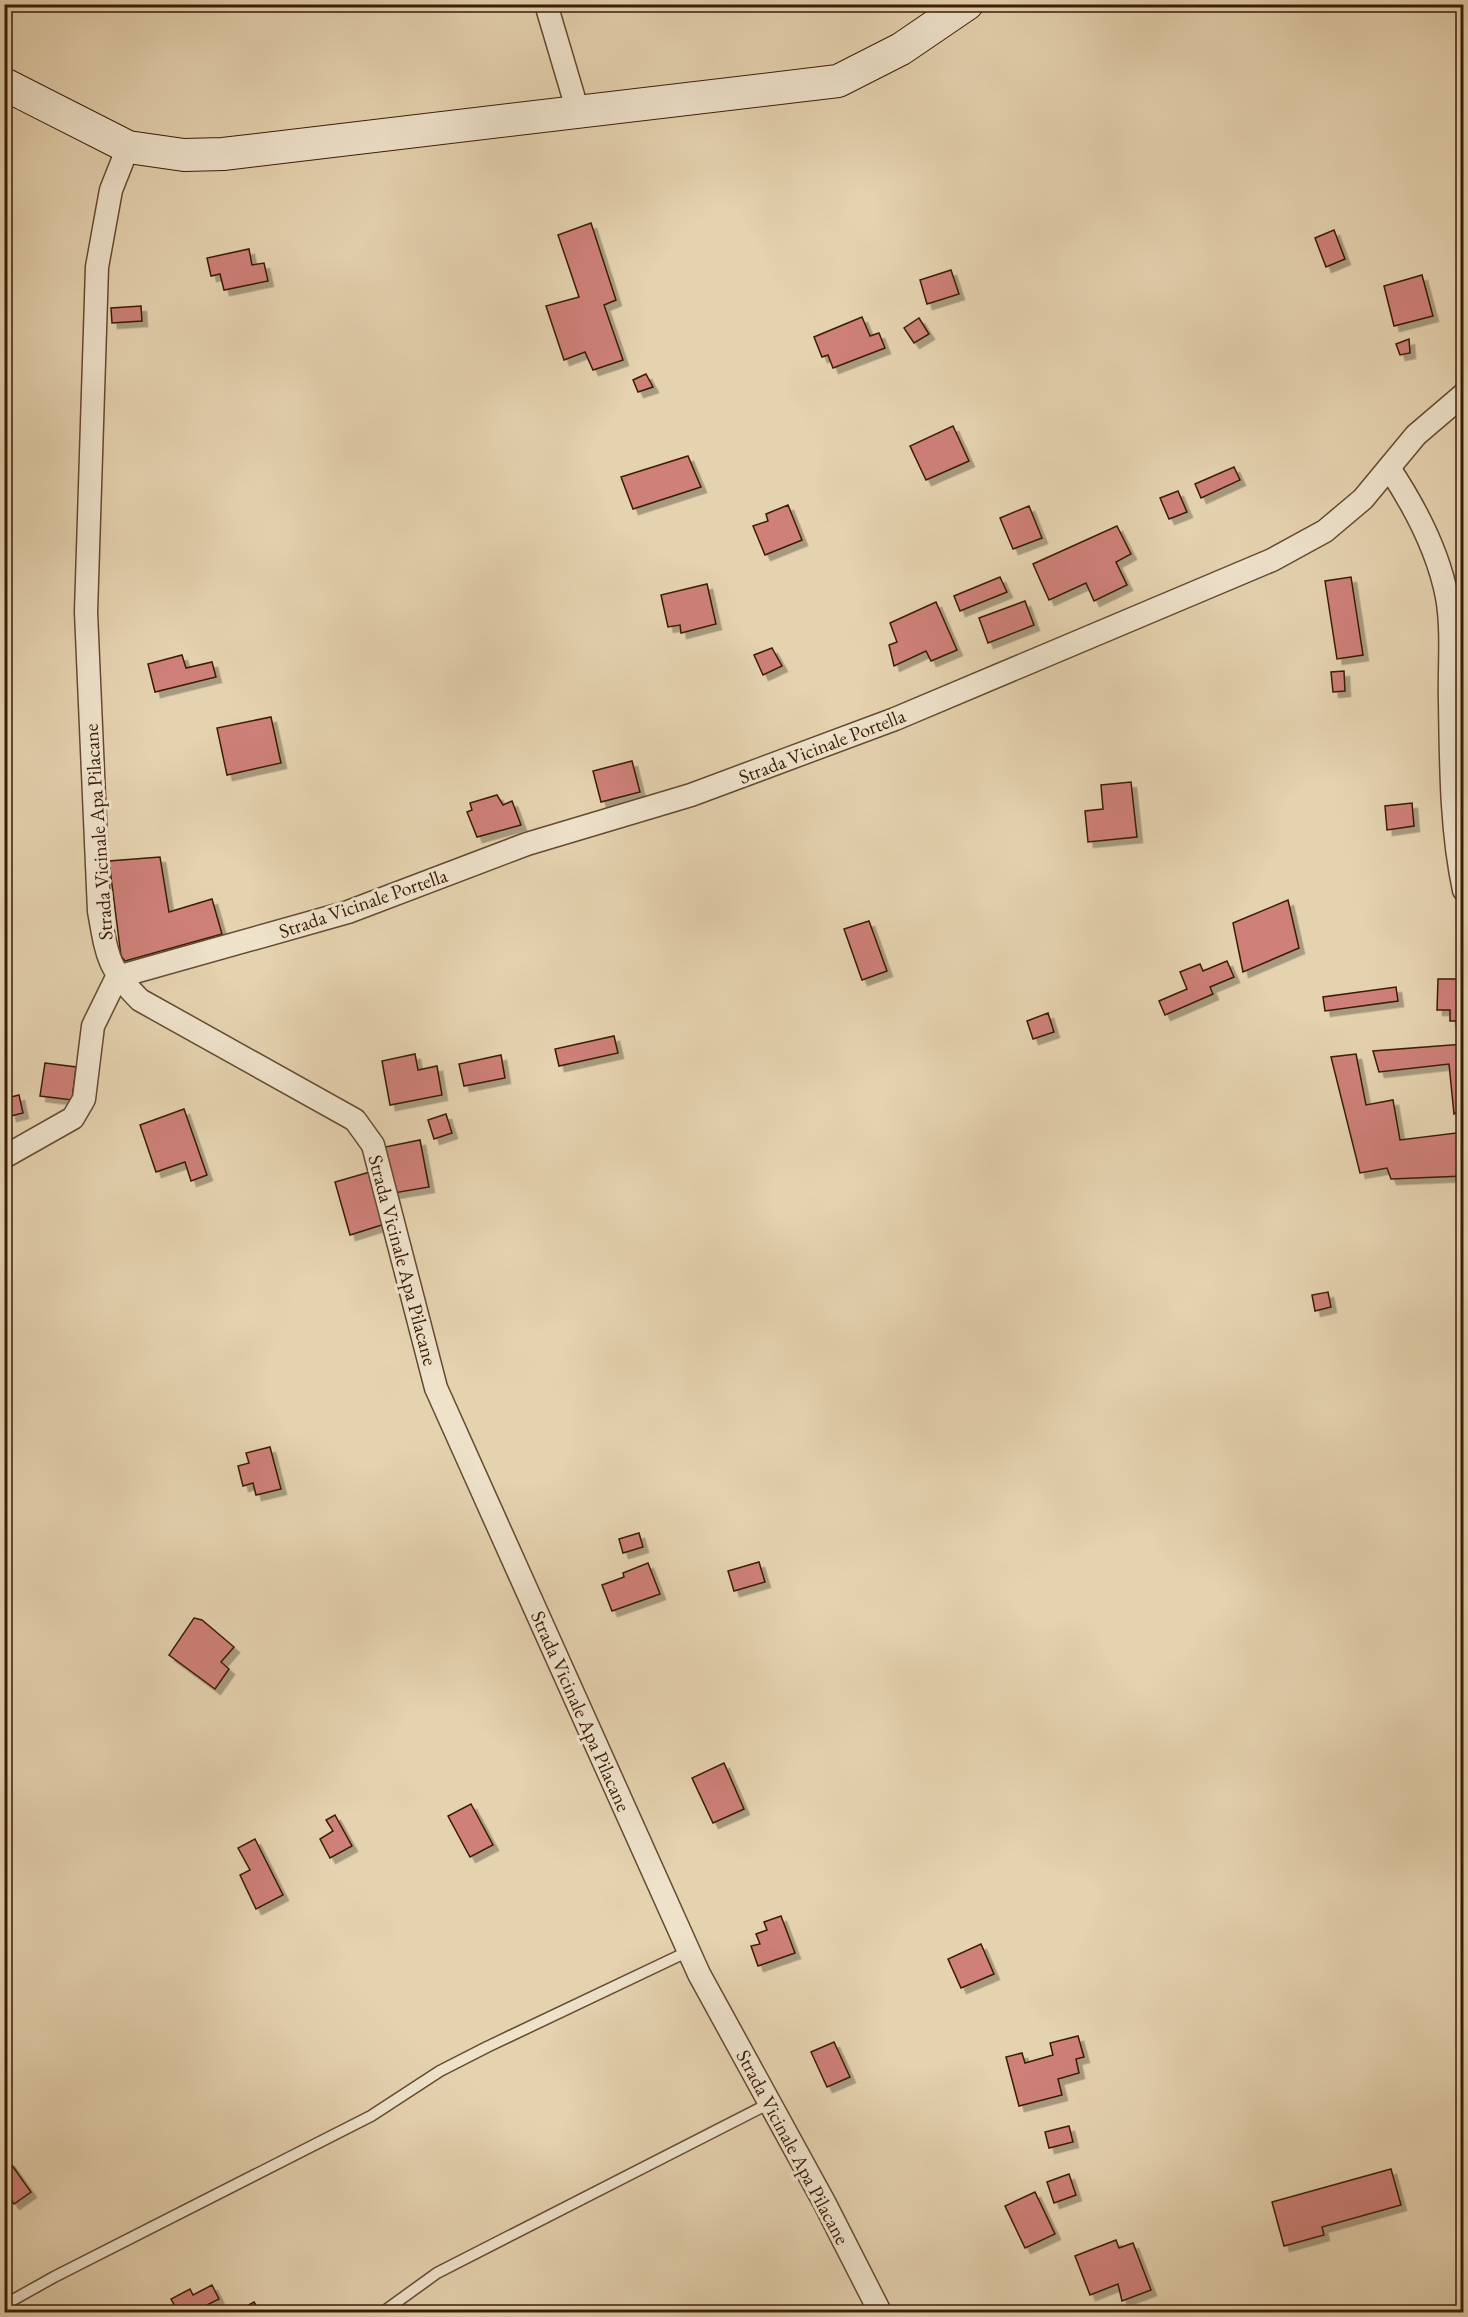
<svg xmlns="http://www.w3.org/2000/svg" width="1468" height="2317" font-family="'EB Garamond',serif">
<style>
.building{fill:#ce8079;stroke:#3a1c06;stroke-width:1.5;filter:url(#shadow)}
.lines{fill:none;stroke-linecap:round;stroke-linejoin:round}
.service-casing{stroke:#654a30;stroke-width:13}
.minor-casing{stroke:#654a30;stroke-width:25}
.secondary-casing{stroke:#3a1c06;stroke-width:34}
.service{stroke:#eee2cb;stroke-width:10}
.minor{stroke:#eee2cb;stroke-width:22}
.secondary{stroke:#eee2cb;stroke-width:32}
.labels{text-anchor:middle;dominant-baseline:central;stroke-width:6;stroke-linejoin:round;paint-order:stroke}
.street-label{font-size:20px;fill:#3a1c06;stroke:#eee2cb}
</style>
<defs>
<filter id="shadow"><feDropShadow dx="5.5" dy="5.5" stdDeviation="0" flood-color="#0004"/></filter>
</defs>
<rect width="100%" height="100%" fill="#e5d2af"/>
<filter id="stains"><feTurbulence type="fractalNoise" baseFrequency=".00333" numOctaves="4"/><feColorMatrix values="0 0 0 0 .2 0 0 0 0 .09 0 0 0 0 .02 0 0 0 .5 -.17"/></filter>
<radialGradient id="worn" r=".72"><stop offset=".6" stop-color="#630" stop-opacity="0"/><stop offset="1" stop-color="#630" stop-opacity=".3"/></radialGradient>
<!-- building -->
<g class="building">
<path d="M591,223L616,300L604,305L623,360L593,370L585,352L564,360L546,306L579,297L558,235Z"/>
<path d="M1334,230L1345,259L1326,267L1315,238Z"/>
<path d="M249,249L252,265L264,263L268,281L224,290L220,274L211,276L207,258Z"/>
<path d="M951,270L959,294L927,304L920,280Z"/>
<path d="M1422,275L1433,316L1394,326L1384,286Z"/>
<path d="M141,306L142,321L112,323L111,308Z"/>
<path d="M862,317L870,336L879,333L885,348L833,368L828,355L822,357L814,337Z"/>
<path d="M919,318L929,334L914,343L904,328Z"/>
<path d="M1409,339L1410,353L1400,355L1396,344Z"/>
<path d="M646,374L653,387L638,392L633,380Z"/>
<path d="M953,426L969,461L926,480L910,446Z"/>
<path d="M688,456L701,487L633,509L621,477Z"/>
<path d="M1234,467L1240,480L1201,498L1195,484Z"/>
<path d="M1178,491L1187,512L1169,519L1160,498Z"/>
<path d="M788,505L802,540L765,555L753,526L768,521L766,514Z"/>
<path d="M1029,506L1042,538L1013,549L1000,518Z"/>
<path d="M1117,526L1131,554L1116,562L1127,585L1094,601L1086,583L1049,600L1033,564Z"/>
<path d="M1000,577L1007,592L960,611L954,596Z"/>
<path d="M1351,577L1363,655L1337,659L1325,581Z"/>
<path d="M707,584L716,624L681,633L680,625L668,627L661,595Z"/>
<path d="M1025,601L1034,625L988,643L979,618Z"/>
<path d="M936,602L957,650L931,661L926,651L894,666L889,645L897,642L890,623Z"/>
<path d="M772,648L782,666L763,675L754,655Z"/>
<path d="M182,655L186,668L212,662L216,677L155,692L148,664Z"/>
<path d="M1344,671L1345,691L1333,692L1331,672Z"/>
<path d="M271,717L281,763L227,775L217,728Z"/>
<path d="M632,761L640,792L601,802L593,771Z"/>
<path d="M1131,782L1137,837L1088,842L1085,811L1103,809L1101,785Z"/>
<path d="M497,795L503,805L512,801L521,825L477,837L467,812L472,810L470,803Z"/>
<path d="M1412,803L1414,826L1387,830L1385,806Z"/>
<path d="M160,857L169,912L212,899L222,934L125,961L121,956L109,861Z"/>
<path d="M1288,900L1299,948L1243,972L1233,923Z"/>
<path d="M869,921L887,971L862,980L844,929Z"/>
<path d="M1227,961L1234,977L1210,987L1213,994L1165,1015L1159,1001L1187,989L1180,972L1200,964L1203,971Z"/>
<path d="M1438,979H1464V1021H1450V1010H1437Z"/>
<path d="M1396,987L1398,1001L1325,1011L1323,997Z"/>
<path d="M1048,1013L1054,1032L1033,1039L1027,1021Z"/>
<path d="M614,1036L618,1053L559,1066L555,1049Z"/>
<path d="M1464,1044V1108L1454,1114L1449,1064L1379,1072L1373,1051Z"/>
<path d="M415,1054L418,1070L437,1066L442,1095L390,1105L382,1061Z"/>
<path d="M1356,1054L1366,1105L1393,1100L1400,1140L1464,1132V1176L1391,1179L1387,1168L1360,1173L1331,1057Z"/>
<path d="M501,1055L505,1078L464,1086L459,1064Z"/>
<path d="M45,1063L76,1067L72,1100L40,1096Z"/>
<path d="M19,1095L23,1113L11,1116L7,1098Z"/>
<path d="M184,1109L207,1175L191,1181L185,1162L156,1172L140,1125Z"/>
<path d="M446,1114L452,1133L434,1139L428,1120Z"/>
<path d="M420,1140L429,1187L394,1193L385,1147Z"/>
<path d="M370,1172L385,1224L350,1235L335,1182Z"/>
<path d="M1328,1292L1331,1307L1315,1311L1312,1295Z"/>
<path d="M270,1447L281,1489L256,1495L253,1483L243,1486L238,1466L249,1463L246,1453Z"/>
<path d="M639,1533L643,1547L623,1553L619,1539Z"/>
<path d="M759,1562L765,1582L734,1591L728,1571Z"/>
<path d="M648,1563L660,1594L612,1611L602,1585L624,1577L623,1573Z"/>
<path d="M194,1618L202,1620L234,1647L221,1662L229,1669L215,1689L169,1655Z"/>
<path d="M724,1763L744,1809L713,1823L692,1778Z"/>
<path d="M471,1804L493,1845L470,1857L448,1816Z"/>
<path d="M335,1815L352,1846L330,1858L320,1839L333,1831L326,1820Z"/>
<path d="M255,1839L283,1895L256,1909L240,1875L250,1870L238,1848Z"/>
<path d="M781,1916L795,1953L758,1966L751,1946L760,1944L756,1934L767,1930L764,1922Z"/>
<path d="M981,1944L994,1974L961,1988L948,1959Z"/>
<path d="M1078,2036L1084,2057L1076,2059L1079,2073L1058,2079L1062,2095L1019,2106L1006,2057L1022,2053L1025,2063L1053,2055L1050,2043Z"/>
<path d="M834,2042L850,2077L827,2087L811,2052Z"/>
<path d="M1069,2126L1073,2142L1049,2148L1045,2132Z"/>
<path d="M9,2161L31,2192L14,2204L4,2190V2165Z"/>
<path d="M1391,2169L1401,2205L1322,2227L1324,2235L1284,2246L1272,2202Z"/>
<path d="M1069,2174L1076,2195L1054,2203L1047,2182Z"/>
<path d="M1035,2192L1055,2234L1025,2248L1005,2206Z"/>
<path d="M1116,2240L1119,2248L1133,2243L1151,2290L1122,2301L1118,2284L1090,2295L1075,2256Z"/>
<path d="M212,2285L219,2299L205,2306L209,2312H178L171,2299L190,2289L193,2295Z"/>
<path d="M254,2302L260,2312H239L238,2311Z"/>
</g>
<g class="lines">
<defs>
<g id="service">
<path d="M4,2305L54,2277L371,2116L440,2071L487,2047L689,1951"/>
<path d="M383,2312L437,2273L770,2103"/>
</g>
<g id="minor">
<path d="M546,4L578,112"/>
<path d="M128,147L111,190L97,267L86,612L99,911C107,956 107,967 140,1000L355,1120L373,1145L436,1388L699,1974L824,2202L880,2312"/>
<path d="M1389,468C1415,507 1438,550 1447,597C1453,632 1449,667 1450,702C1451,764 1451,830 1464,890"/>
<path d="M4,1157L73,1118L84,1099L93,1026L117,977L348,912L527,844L691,795L895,719L1272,560L1325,531L1363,499L1416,435L1464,394"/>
</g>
<path id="secondary" d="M4,84L128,147L184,155L223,154L838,81L901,49L967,4"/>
</defs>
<!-- service casing -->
<use href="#service" class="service-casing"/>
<!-- minor casing -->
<use href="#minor" class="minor-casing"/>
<!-- secondary casing -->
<use href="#secondary" class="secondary-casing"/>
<!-- service -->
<use href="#service" class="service"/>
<!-- minor -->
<use href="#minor" class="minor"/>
<!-- secondary -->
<use href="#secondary" class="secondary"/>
</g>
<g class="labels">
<!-- street labels -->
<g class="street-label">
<text transform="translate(822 746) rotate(-21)">Strada Vicinale Portella</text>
<text transform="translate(98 832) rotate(-94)">Strada Vicinale Apa Pilacane</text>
<text transform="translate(363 903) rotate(-19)">Strada Vicinale Portella</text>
<text transform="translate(403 1260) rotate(75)">Strada Vicinale Apa Pilacane</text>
<text transform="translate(581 1711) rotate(66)">Strada Vicinale Apa Pilacane</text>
<text transform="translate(793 2147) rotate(62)">Strada Vicinale Apa Pilacane</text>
</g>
</g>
<!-- margin -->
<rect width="1468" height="2317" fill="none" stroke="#e5d2af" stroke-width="24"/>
<rect x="6" y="6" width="1456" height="2305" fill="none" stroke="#3a1c06" stroke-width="3"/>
<rect x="12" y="12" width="1444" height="2293" fill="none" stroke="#3a1c06" stroke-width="1.5"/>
<rect width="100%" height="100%" filter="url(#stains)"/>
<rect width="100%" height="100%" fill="url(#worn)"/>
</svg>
